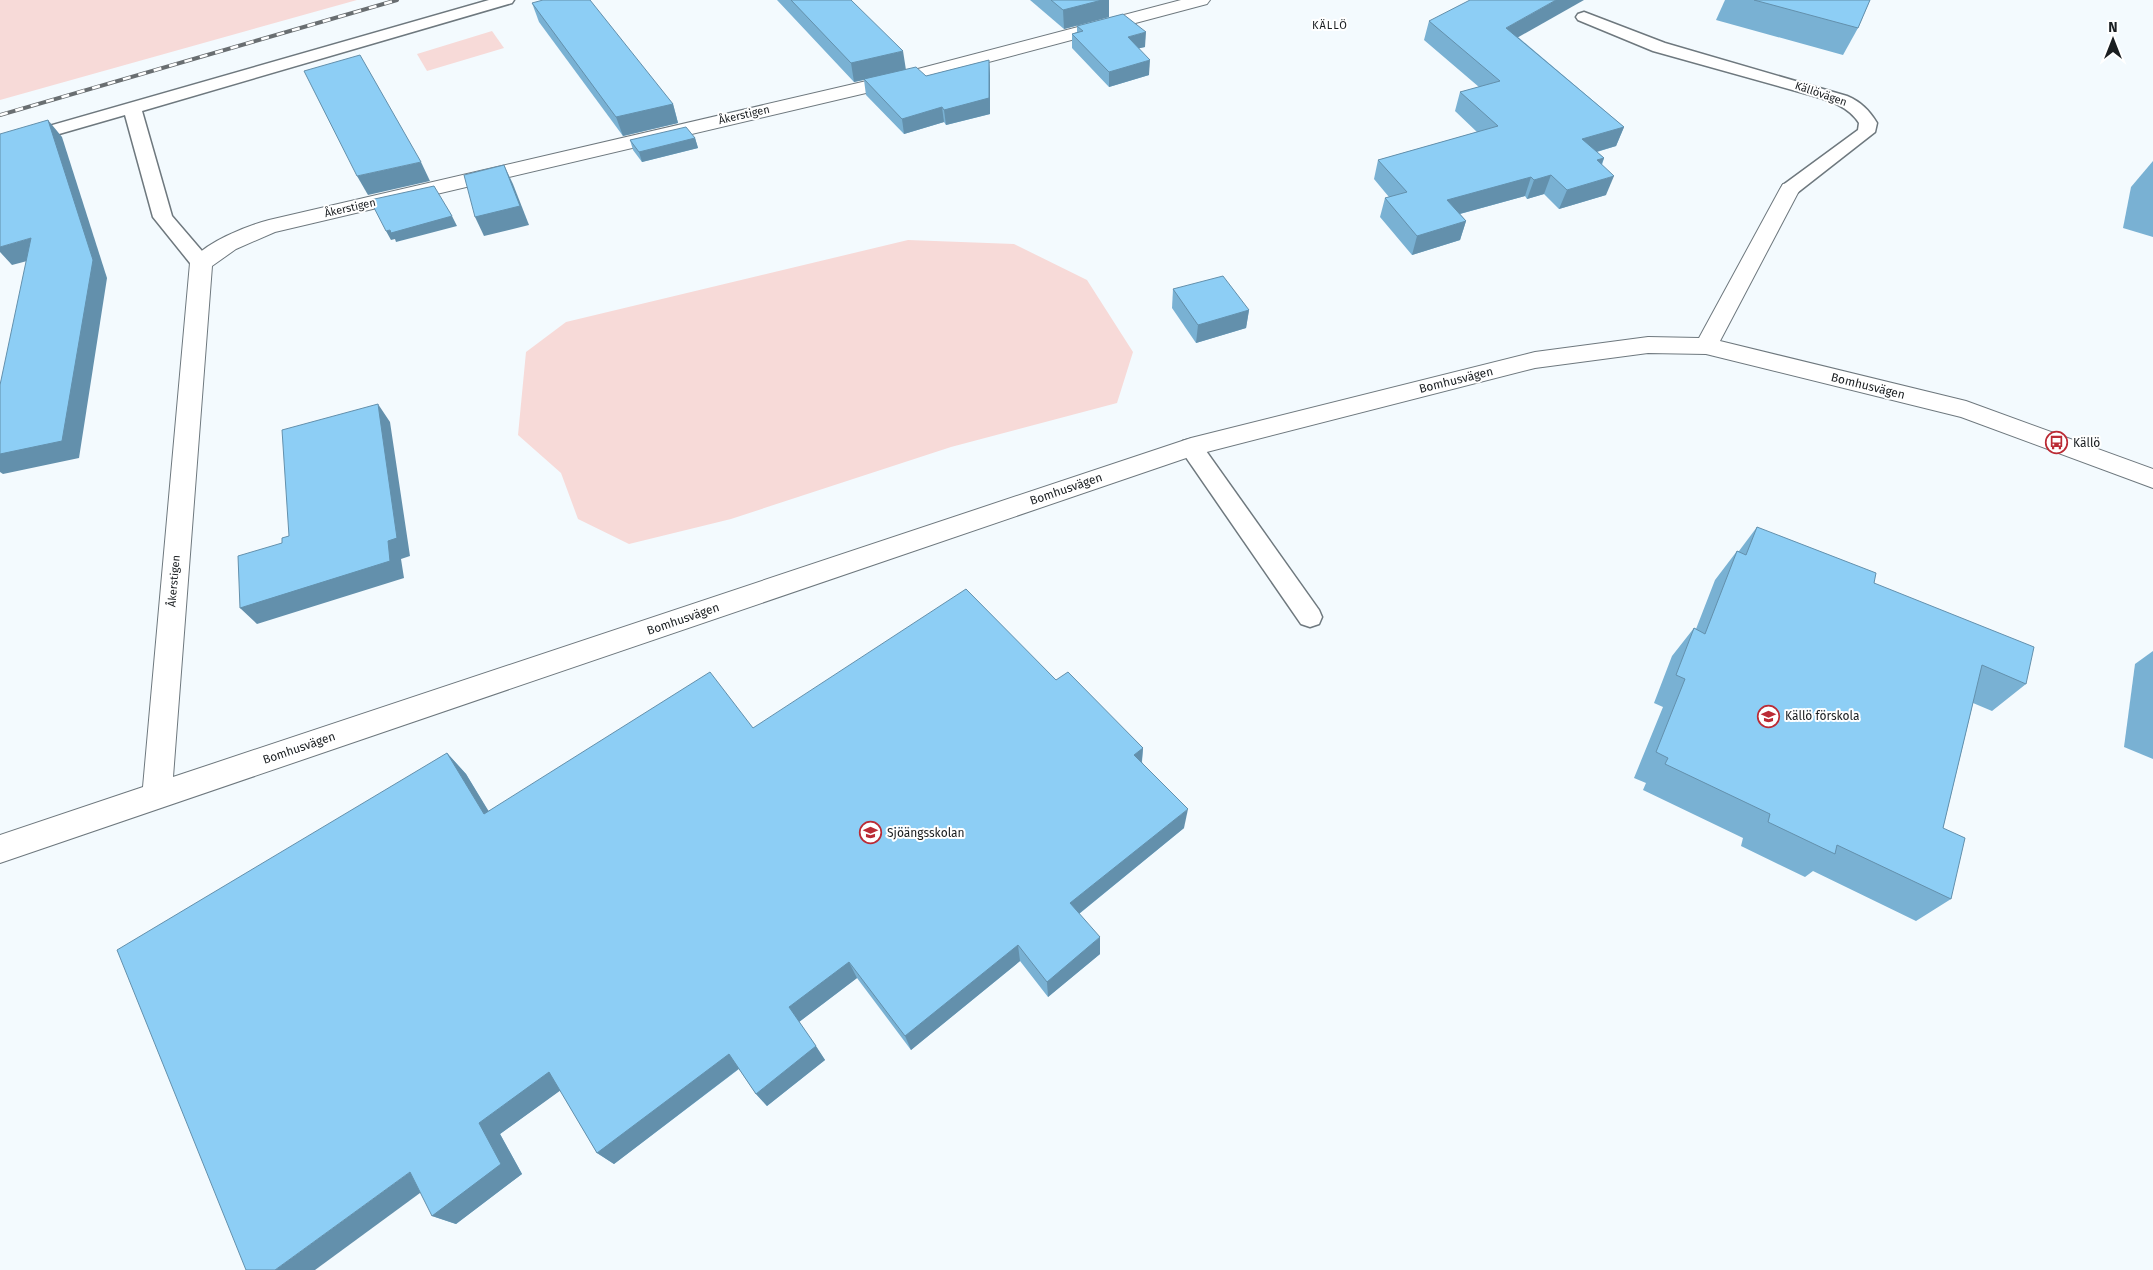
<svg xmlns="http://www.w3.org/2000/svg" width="2153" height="1270" font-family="'Fira Sans',sans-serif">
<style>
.green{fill:#f7dad8}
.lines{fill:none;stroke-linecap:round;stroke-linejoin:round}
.lane-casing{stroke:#6e787e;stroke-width:3}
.street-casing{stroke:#6e787e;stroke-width:2}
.lane{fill:#fff;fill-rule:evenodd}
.street{fill:#fff;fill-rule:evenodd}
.rail-casing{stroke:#696e71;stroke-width:4}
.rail{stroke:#fff;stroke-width:2.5;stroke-dasharray:8;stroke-linecap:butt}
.wall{fill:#79b1d3}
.shaded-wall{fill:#6390ac}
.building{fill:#8dcef5;stroke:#6390ac}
.labels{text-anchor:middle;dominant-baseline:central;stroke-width:4;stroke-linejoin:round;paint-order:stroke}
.far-neighbourhood-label{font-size:11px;letter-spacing:1px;fill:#1a1e21;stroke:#fff}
.far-street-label{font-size:11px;fill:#1a1e21;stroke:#fff}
.street-label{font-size:12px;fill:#1a1e21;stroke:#fff}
.poi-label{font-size:12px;fill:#1a1e21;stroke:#fff;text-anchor:start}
</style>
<rect width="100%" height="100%" fill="#f3fafe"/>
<!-- green -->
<g class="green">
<path d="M0,0H357L0,100Z"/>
<path d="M492,31L504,48L427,71L417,54Z"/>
<path d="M908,240L1014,244L1087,280L1133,352L1117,403L951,447L731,519L629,544L578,519L561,473L518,435L526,352L566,322Z"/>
</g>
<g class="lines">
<defs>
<g id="lane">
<path d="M489,0H514L512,3L142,111L172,216L208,258L211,263L208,268L201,269L194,268L153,217L125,115L0,151V140Z"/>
<path d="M1584,12L1665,43L1847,96C1861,102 1869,110 1877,123L1875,132L1797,193L1790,195L1783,193L1781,189L1783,185L1858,130L1859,123C1849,107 1831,101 1814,96L1653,51L1578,20L1576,17L1578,14Z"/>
<path d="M1191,439L1199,441L1319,610L1322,617L1319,624L1310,627L1301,624L1183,453L1180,447L1183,441Z"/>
</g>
<path id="street" d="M1181,0H1210L1207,4L917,81L275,232L236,249L212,266L173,777L1191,438L1535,352L1648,337L1699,338L1780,189L1783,184L1790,183L1797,184L1800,189L1720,341L1966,401L2153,469V488L1961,417L1706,354L1648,353L1535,368L1195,455L0,863V835L143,787L190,263C203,243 246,226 269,220L914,70Z"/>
</defs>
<!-- lane casing -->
<use href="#lane" class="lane-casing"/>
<!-- street casing -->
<use href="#street" class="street-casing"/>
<!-- lane -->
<use href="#lane" class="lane"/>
<!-- street -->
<use href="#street" class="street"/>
<defs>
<path id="rail" d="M0,115L397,0"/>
</defs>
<!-- rail casing -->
<use href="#rail" class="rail-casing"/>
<!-- rail -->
<use href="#rail" class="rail"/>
</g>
<!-- wall -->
<g class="wall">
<path d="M777,0H851L906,70L926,76L989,60L990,76V114L946,125L944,122L904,134L866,95L864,80L854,82Z"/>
<path d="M1030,0H1109V17L1064,29Z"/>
<path d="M1725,0H1870L1858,28L1843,55L1716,20Z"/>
<path d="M532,3L673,104L678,123L623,136L539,22Z"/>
<path d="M1429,21L1518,37L1624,127L1616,146L1597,152L1604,158L1602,165L1606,195L1559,209L1544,194L1527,199L1525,196L1460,214L1466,221L1460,240L1412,255L1380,217L1385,198L1389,197L1374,179L1378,160L1477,132L1455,111L1460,92L1479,87L1424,40Z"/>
<path d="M1077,26L1145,47L1139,48L1149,75L1109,87L1072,48V34L1077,32Z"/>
<path d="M695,138L698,148L642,162L633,150L630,140Z"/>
<path d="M2153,161V237L2123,228L2131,187Z"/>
<path d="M1173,289L1249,310L1246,328L1196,343L1172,308Z"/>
<path d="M1757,527L1874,583L2026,684L1992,711L1973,703L1943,828L1951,899L1916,921L1813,871L1805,877L1741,846L1743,838L1643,790L1646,783L1634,778L1663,707L1654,703L1672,656L1694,628L1696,629L1715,580L1737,551H1739Z"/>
<path d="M2153,651V759L2124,747L2135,664Z"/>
<path d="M1056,680L1143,748L1142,762L1184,828L1079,914L1100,954L1048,997L1020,961L911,1050L857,978L799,1022L825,1060L767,1106L756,1094L739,1069L614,1164L597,1153L560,1090L500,1134L522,1174L456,1224L432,1216L447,753L466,774L488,811L753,728Z"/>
</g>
<!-- shaded-wall -->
<g class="shaded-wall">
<path d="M1102,0H1109V17L1064,29L1063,10Z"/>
<path d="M1556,0H1584L1501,47L1506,28Z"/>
<path d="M1146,32L1145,47L1127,51L1128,37Z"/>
<path d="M903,51L906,70L854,82L851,63Z"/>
<path d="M989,60L990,76V114L946,125L944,110Z"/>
<path d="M1150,60L1149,75L1109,87V72Z"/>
<path d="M673,104L678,123L623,136L616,117Z"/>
<path d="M942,107L944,122L904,134L902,119Z"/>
<path d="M48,120L62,137L107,278L79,458L3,474L0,472V454Z"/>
<path d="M1624,127L1616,146L1575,158L1582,139Z"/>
<path d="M695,138L698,148L642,162L639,152Z"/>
<path d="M1604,158L1596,177L1597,160Z"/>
<path d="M421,162L430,181L368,195L357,176Z"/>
<path d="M504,165L513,184L529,225L484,236L475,217Z"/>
<path d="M1551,175L1544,194L1527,199L1534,180Z"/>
<path d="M1614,176L1606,195L1559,209L1567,190Z"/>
<path d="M1531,177L1525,196L1441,219L1447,200Z"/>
<path d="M452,216L457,226L396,242L395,239L391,240L386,231Z"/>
<path d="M1466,221L1460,240L1412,255L1417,236Z"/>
<path d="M31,238L46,256L12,265L0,252V247Z"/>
<path d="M1249,310L1246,328L1196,343L1198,325Z"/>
<path d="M378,404L390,422L410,556L401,559L404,578L257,624L240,608L388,541Z"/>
<path d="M1143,748L1141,769L1134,755Z"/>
<path d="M447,753L466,774L502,833L484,814Z"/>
<path d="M1188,809L1184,828L1070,921V903Z"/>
<path d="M1100,937V954L1048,997L1047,982Z"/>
<path d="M1018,945L1020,961L911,1050L905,1036Z"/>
<path d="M849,962L857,978L799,1022L789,1007Z"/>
<path d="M816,1046L825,1060L767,1106L756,1094Z"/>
<path d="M729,1054L741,1067L614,1164L597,1153Z"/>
<path d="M549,1072L568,1085L500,1134L522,1174L456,1224L432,1216L479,1123Z"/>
<path d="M410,1172L435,1182L315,1270H275Z"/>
</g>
<!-- building -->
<g class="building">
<path d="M543,0H590L673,104L616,117L532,3Z"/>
<path d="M791,0H851L903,51L851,63Z"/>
<path d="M1051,0H1102L1063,10Z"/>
<path d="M1470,0H1556L1506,28L1624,127L1582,139L1604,158L1597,160L1614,176L1567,190L1551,175L1534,180L1531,177L1447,200L1466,221L1417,236L1385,198L1407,192L1378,160L1498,126L1460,92L1500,81L1429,21Z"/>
<path d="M1754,0H1870L1858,28Z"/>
<path d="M1123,14L1146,32L1128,37L1150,60L1109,72L1072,34L1083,31L1077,26Z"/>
<path d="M360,55L421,162L357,176L304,71Z"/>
<path d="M989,60V98L944,110L942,107L902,119L864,79L916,67L926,76Z"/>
<path d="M48,120L93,260L62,441L0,454V385L31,238L0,247V134Z"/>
<path d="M686,127L695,138L639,152L630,140Z"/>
<path d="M504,165L520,206L475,217L464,175Z"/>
<path d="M434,186L452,216L391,233L390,230L386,231L370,200Z"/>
<path d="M1223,276L1249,310L1198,325L1173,289Z"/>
<path d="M378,404L397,538L388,541L390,561L240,608L238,556L282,543V538L289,536L282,430Z"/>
<path d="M1757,527L1876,573L1874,583L2034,647L2026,684L1982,665L1943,828L1965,838L1951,899L1837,845L1835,854L1768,822L1770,814L1665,764L1668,758L1656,752L1685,679L1676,675L1694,628L1705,634L1737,551L1746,555Z"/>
<path d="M966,589L1056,680L1068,672L1143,748L1134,755L1188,809L1070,903L1100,937L1047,982L1018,945L905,1036L849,962L789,1007L816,1046L756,1094L729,1054L597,1153L549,1072L479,1123L501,1164L432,1216L410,1172L275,1270H246L117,950L447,753L484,814L710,672L753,728Z"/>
</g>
<!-- icons -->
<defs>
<symbol id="bus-ring" viewBox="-11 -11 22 22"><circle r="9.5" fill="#fff" stroke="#bb2b35" stroke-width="1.5"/><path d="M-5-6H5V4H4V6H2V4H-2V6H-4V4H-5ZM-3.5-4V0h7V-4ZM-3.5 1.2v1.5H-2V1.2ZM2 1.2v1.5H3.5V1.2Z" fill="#bb2b35"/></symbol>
<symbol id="school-ring" viewBox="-11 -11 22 22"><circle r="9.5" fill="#fff" stroke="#bb2b35" stroke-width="1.5"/><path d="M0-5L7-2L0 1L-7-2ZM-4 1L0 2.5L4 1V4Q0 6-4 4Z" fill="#bb2b35"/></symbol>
</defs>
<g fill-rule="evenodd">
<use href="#bus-ring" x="2044" y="430" width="25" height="25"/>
<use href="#school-ring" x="1756" y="704" width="25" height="25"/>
<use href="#school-ring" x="858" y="820" width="25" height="25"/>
</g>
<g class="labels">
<!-- far-neighbourhood labels -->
<g class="far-neighbourhood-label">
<text x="1330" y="25">KÄLLÖ</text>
</g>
<!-- far-street labels -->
<g class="far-street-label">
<text transform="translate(1821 94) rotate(19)">Källövägen</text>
<text transform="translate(744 115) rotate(-13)">Åkerstigen</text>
<text transform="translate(350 208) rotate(-13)">Åkerstigen</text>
<text transform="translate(174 581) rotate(-85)">Åkerstigen</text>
</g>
<!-- street labels -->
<g class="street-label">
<text transform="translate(1456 380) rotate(-14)">Bomhusvägen</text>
<text transform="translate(1868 386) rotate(14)">Bomhusvägen</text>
<text transform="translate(1066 489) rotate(-19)">Bomhusvägen</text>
<text transform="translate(683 619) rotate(-19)">Bomhusvägen</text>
<text transform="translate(299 748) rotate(-19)">Bomhusvägen</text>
</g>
<!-- poi labels -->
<g class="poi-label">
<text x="2073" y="443">Källö</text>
<text x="1785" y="716">Källö förskola</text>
<text x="887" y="833">Sjöängsskolan</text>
</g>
</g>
<!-- north arrow -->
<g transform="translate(2113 40)" stroke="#ffffff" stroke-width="4" paint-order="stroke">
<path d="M0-4L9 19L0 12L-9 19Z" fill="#1a1e21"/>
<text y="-8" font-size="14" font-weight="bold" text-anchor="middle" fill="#1a1e21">N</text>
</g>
</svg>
